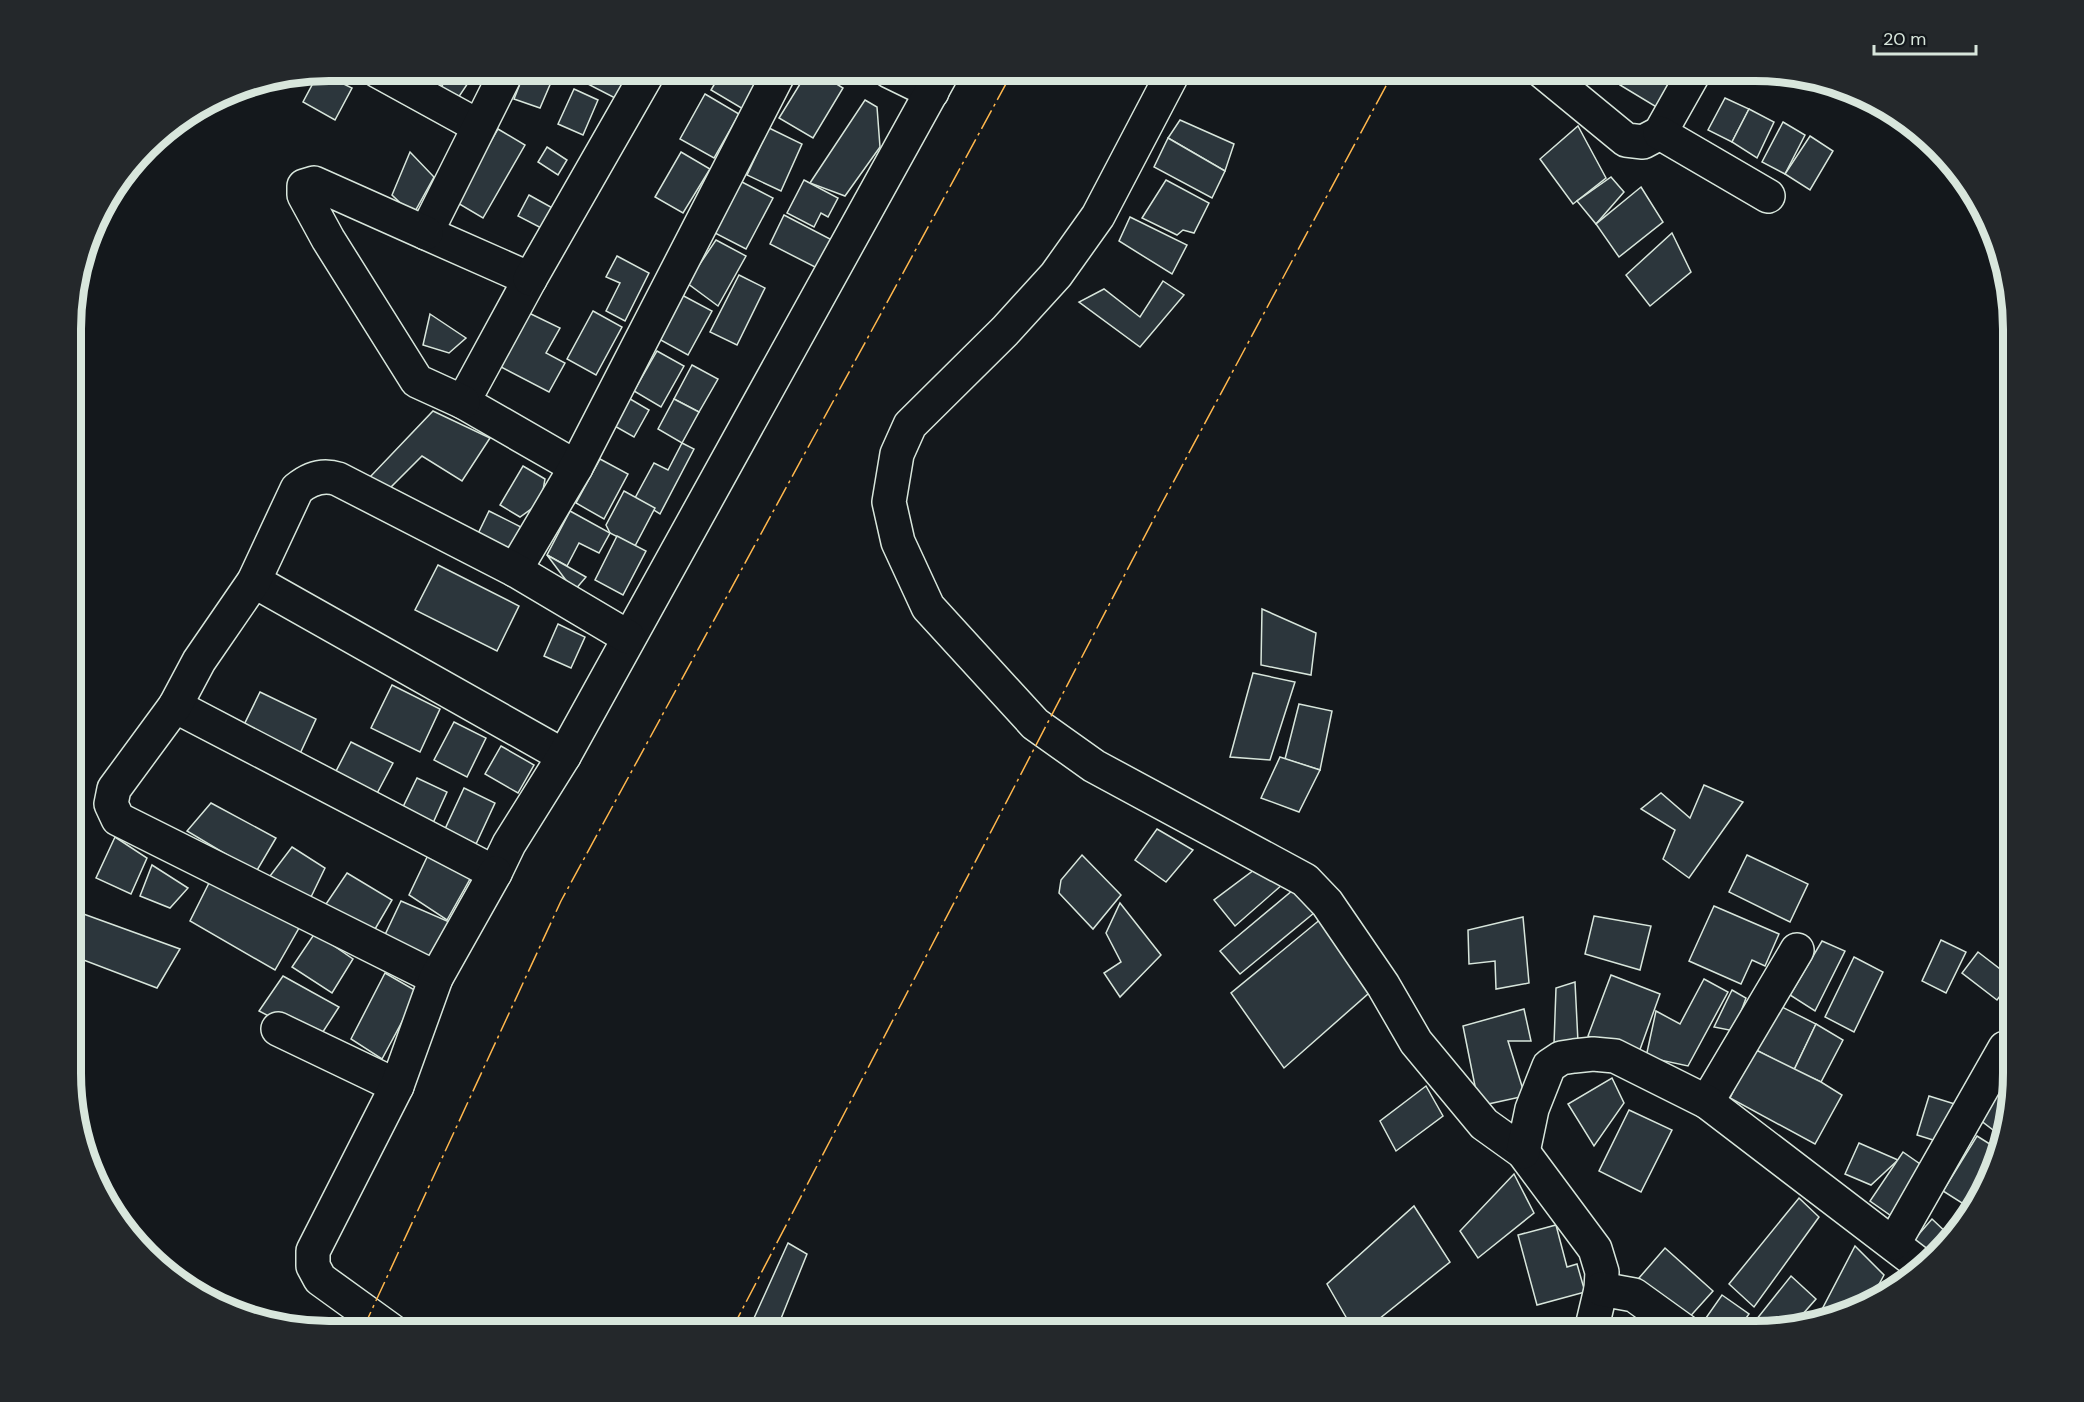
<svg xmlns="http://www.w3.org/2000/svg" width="2084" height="1402" font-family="'DM Sans',sans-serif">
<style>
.building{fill:#2c363c;stroke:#d8e6dc;stroke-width:1.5}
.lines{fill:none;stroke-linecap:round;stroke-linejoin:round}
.minor-casing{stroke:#d8e6dc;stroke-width:36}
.minor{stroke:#14181c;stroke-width:33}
.power{stroke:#ffb74d;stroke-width:1.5;stroke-dasharray:21 4.5 3 4.5;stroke-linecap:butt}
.rim{fill:none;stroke:#d8e6dc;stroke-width:8}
</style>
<rect width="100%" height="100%" fill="#14181c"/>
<!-- building -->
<g class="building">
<path d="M452,71H462L472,77L452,107L435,96Z"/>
<path d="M525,71H536L552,80L540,108L514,99Z"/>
<path d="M585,71H629L615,98L580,80Z"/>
<path d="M722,71H764L743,109L711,90Z"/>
<path d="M808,71H816L843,88L813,138L779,118Z"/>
<path d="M1631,71H1662L1675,79L1658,108L1620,85Z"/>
<path d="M319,72L352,88L335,120L303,102Z"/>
<path d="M574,89L598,100L583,135L558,124Z"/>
<path d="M705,94L739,114L714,158L680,139Z"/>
<path d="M1725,98L1749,109L1732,142L1708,130Z"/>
<path d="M865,100L877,107L880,147L845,196L810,183Z"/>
<path d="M1749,109L1774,122L1757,158L1732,142Z"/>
<path d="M1180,120L1234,144L1225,171L1168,138Z"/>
<path d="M1783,122L1805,135L1785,174L1762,162Z"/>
<path d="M1578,126L1606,178L1573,204L1540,159Z"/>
<path d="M769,128L802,144L781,191L747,175Z"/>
<path d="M498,129L525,145L483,218L456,202Z"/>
<path d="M1810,136L1833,151L1810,190L1785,174Z"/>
<path d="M1168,138L1225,171L1212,198L1154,167Z"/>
<path d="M547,147L567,160L558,175L538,162Z"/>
<path d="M410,152L434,177L413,215L392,195Z"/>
<path d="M681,152L710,169L683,213L655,197Z"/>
<path d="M1611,177L1624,192L1596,224L1577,201Z"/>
<path d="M804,180L838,198L828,217L821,213L814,227L787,213Z"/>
<path d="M1166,180L1209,203L1194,233L1183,230L1177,235L1142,218Z"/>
<path d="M740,181L773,198L746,249L713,232Z"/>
<path d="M1641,187L1663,222L1619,257L1596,224Z"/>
<path d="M529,195L558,211L547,231L518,216Z"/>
<path d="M784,215L832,240L817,268L770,244Z"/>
<path d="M1130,217L1187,245L1172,274L1119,241Z"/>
<path d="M1672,233L1691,272L1650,306L1626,275Z"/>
<path d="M716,240L746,256L718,306L687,283Z"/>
<path d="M617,256L649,273L625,321L606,311L620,283L606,277Z"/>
<path d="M739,275L765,288L737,345L710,332Z"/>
<path d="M1163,281L1184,295L1140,347L1079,302L1104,289L1140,317Z"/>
<path d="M680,294L712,311L688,355L657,338Z"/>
<path d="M593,311L622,327L596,375L567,359Z"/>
<path d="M529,313L560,328L546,353L565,363L549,392L501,367Z"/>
<path d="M430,314L466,338L449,353L423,345Z"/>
<path d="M657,351L684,366L661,407L634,391Z"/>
<path d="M692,365L718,379L699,412L674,399Z"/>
<path d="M620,393L649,410L634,437L604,420Z"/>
<path d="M674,399L699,412L682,443L658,429Z"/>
<path d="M433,411L490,438L462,481L422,456L388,490L369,478Z"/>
<path d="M682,443L694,449L660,514L635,498L654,463L668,470Z"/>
<path d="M600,459L628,474L604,519L576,503Z"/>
<path d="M523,466L545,479L541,502L520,517L500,505Z"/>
<path d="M624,491L655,508L635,546L610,533L606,525Z"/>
<path d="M489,511L521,527L506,558L474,542Z"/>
<path d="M570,511L610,533L599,553L579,543L567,566L547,555Z"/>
<path d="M617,536L646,551L623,595L595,580Z"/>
<path d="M547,555L586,577L574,591Z"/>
<path d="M438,565L519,606L497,651L415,610Z"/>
<path d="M1262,609L1316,633L1311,675L1261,665Z"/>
<path d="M558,624L585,637L571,668L544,656Z"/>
<path d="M1253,673L1295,682L1270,760L1230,757Z"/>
<path d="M392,685L440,709L420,752L371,728Z"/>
<path d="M260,692L316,719L298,758L241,731Z"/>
<path d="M1299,704L1332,711L1320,770L1285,759Z"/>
<path d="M454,722L486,738L467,777L434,760Z"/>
<path d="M351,742L393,763L374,799L333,777Z"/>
<path d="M501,746L534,765L518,793L485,774Z"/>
<path d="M1280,757L1320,770L1299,812L1261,798Z"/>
<path d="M417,778L447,792L433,823L402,809Z"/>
<path d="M1704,785L1743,802L1689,878L1663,859L1675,830L1641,809L1661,793L1690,818Z"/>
<path d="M464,788L495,803L476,844L445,829Z"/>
<path d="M211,803L276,838L256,872L187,831Z"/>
<path d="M1157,829L1193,850L1166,882L1135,860Z"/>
<path d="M115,837L147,858L131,894L96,878Z"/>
<path d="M292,847L325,868L310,899L270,876Z"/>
<path d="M429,853L470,879L447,920L409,895Z"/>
<path d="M1082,855L1121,895L1093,929L1059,893L1061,880Z"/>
<path d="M1747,855L1808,884L1790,922L1729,892Z"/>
<path d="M1262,864L1283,884L1235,926L1214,900Z"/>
<path d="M152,865L188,888L170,908L140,896Z"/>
<path d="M347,873L392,900L371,936L324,907Z"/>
<path d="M210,881L299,928L275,970L190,921Z"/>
<path d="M1293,890L1314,913L1240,974L1220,951Z"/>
<path d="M401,901L454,924L430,965L383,939Z"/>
<path d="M1120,903L1161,955L1120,997L1104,973L1121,962L1106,933Z"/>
<path d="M1714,906L1779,934L1765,966L1752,960L1741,984L1689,961Z"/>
<path d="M78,912L180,949L157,988L73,956V926Z"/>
<path d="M1594,916L1651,926L1640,970L1585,954Z"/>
<path d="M1523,917L1529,983L1496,989L1495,961L1469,964L1468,930Z"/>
<path d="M1322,918L1369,993L1284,1068L1231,993Z"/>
<path d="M315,933L353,959L332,993L292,967Z"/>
<path d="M1941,940L1966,952L1946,993L1922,981Z"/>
<path d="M1822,941L1845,951L1815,1011L1790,995Z"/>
<path d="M1978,952L2013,979L1997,1000L1962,973Z"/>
<path d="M1854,957L1883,972L1854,1032L1825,1017Z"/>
<path d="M385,973L418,992L382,1059L351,1039Z"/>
<path d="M1611,975L1660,994L1638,1055L1588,1036Z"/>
<path d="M283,976L339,1007L317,1041L259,1011Z"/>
<path d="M1704,979L1728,992L1688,1066L1646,1057L1656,1011L1680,1024Z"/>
<path d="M1575,982L1578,1042L1554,1044L1556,988Z"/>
<path d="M1732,990L1746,998L1734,1031L1714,1027Z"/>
<path d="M1776,1004L1816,1024L1794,1070L1754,1049Z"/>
<path d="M1524,1009L1531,1041H1508L1525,1096L1479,1106L1463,1026Z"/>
<path d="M1816,1024L1843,1040L1821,1082L1794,1070Z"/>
<path d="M1754,1049L1821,1082L1842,1095L1815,1144L1730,1098Z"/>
<path d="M2013,1057V1090L2007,1120L1997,1133L1971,1113Z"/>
<path d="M1612,1078L1624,1103L1594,1146L1568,1104Z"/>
<path d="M1426,1086L1443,1116L1396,1151L1380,1121Z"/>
<path d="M1929,1096L1958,1105L1946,1144L1917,1135Z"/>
<path d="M1629,1110L1672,1130L1641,1192L1599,1171Z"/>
<path d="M1977,1136L2001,1151L1973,1210L1943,1191Z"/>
<path d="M1859,1143L1898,1160L1871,1185L1845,1174Z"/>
<path d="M1903,1152L1930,1171L1897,1220L1870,1201Z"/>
<path d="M1514,1174L1534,1213L1478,1258L1460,1231Z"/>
<path d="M1799,1198L1819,1217L1754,1307L1729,1284Z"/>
<path d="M1414,1206L1450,1262L1364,1331H1354L1327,1284Z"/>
<path d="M1932,1219L1950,1236L1927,1257L1912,1242Z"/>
<path d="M1556,1225L1567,1267L1577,1264L1585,1292L1537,1305L1518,1235Z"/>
<path d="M788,1243L807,1254L776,1331H758L750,1327Z"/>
<path d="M1855,1246L1884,1275L1870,1301L1818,1317Z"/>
<path d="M1665,1248L1713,1291L1686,1321L1639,1278Z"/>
<path d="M1791,1276L1816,1299L1794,1324L1772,1331H1761L1752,1325Z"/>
<path d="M1722,1295L1749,1314L1737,1331H1709L1701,1325Z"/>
</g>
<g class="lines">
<defs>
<g id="minor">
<path d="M378,71L478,126"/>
<path d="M507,71L426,233L530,279L463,402L576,467"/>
<path d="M889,71L932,92"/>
<path d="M1174,71L1098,216L1056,275L1005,331L910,425L897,454L889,502L898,542L928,607L1035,724L1094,766L1305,880L1327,903L1383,985L1416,1042L1484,1124L1523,1152L1595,1249L1602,1272L1601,1289L1591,1331"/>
<path d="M1542,71L1626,140L1643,142L1660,133L1695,71"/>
<path d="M1660,133L1768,196"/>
<path d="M426,233L314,183L304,186V195L328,239L417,381L463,402"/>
<path d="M530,279L649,71"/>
<path d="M515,570L576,467L780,71"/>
<path d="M254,581L564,756"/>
<path d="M175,706L495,873L509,844L564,756L943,71"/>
<path d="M436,978L118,819L111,804L114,789L175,706L199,661L254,581L297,489C309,479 323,474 338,479L515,570L628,637"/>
<path d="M278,1029L397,1086"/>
<path d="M1707,1102L1797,950"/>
<path d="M1523,1152L1532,1109L1549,1066L1561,1058L1574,1056L1593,1054L1615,1056L1707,1102L1919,1264"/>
<path d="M1894,1243L2005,1048"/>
<path d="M1601,1289L1634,1295L1684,1331"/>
<path d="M392,1331L320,1279L313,1266V1251L397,1086L436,978L495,873"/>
</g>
</defs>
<!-- minor casing -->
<use href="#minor" class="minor-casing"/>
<!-- minor -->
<use href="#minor" class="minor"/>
<!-- power -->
<g class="power">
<path d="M362,1331L561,901L1013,71"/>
<path d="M731,1331L1161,505L1394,71"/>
</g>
</g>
<!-- crop -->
<path d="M0 0H2084V1402H0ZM329 81H1755A248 248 0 0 1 2003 329V1073A248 248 0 0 1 1755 1321H329A248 248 0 0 1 81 1073V329A248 248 0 0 1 329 81Z" fill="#24282b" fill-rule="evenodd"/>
<path class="rim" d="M329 81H1755A248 248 0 0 1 2003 329V1073A248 248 0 0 1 1755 1321H329A248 248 0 0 1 81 1073V329A248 248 0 0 1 329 81Z"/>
<!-- scale -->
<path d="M1874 45v9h102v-9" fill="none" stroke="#d8e6dc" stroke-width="3"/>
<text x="1883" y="45" font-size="18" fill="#d8e6dc" stroke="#14181c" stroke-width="4.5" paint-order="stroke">20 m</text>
</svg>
